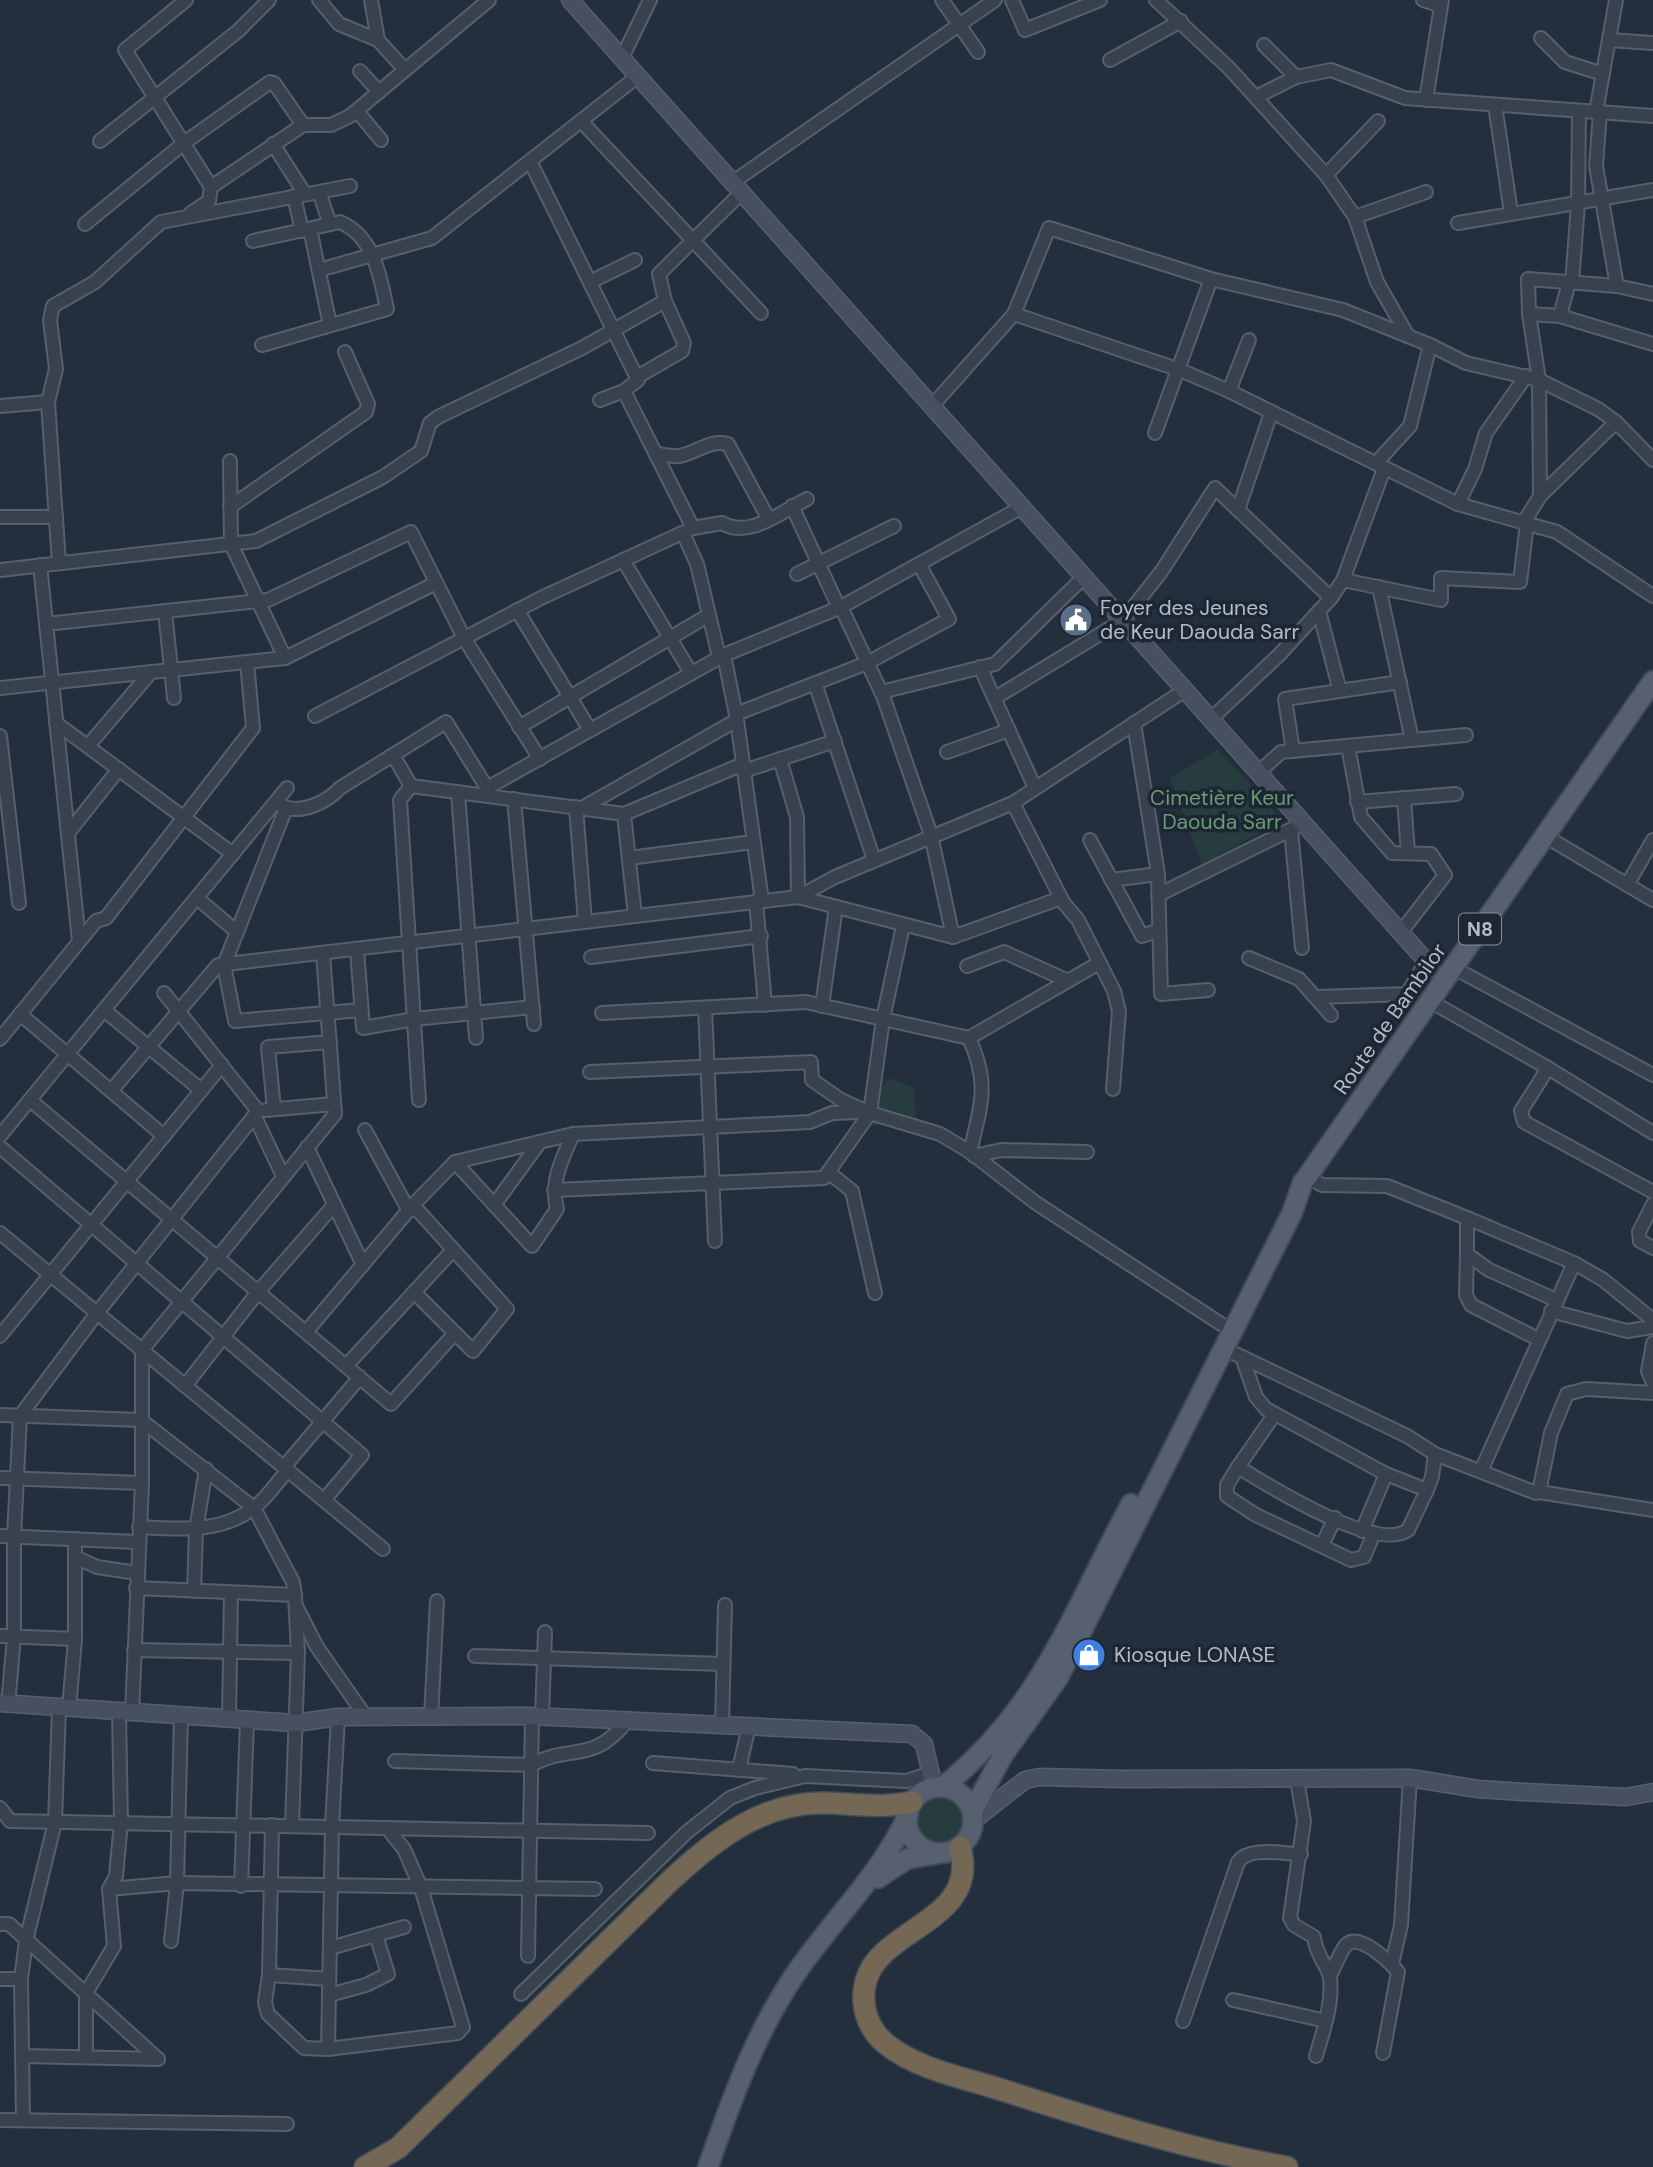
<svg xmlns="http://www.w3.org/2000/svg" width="1653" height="2167" font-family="'DM Sans',sans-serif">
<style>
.green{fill:#263c3f}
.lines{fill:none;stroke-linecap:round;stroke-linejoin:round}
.street-casing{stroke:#565f6c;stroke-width:16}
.secondary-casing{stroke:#565f6c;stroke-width:19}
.primary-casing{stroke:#414a57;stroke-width:23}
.highway-casing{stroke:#434c59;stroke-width:24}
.street{stroke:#38414e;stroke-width:12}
.secondary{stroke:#465061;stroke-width:16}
.primary{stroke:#56606e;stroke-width:19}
.highway{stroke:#746855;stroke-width:21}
.labels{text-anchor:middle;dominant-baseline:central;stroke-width:7;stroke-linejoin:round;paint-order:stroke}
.shield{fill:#1d2633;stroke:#878f9c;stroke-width:2}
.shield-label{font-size:19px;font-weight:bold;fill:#b4bcc9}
.poi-label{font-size:21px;fill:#b4bcc9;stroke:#1d2633;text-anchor:start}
.park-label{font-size:21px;fill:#6b9a76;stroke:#1d2633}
.street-label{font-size:21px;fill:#b4bcc9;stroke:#1d2633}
</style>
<rect width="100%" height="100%" fill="#242f3e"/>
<!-- green -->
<g class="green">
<path d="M1218,749L1283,820L1202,865L1170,778Z"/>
<path d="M889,1078L913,1087L917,1121L871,1126L858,1114L857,1101L874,1098Z"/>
<circle cx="941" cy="1821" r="29"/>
</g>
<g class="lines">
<defs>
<g id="street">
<path d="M186,0L125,50L211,187L209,201L191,213"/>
<path d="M319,0L339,24L378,40"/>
<path d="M371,0L378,40L405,70"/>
<path d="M942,0L978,52"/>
<path d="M1012,0L1025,30L1100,0"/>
<path d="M1156,0L1229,68L1326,175L1355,217L1377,282L1408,336"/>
<path d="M1423,0L1441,6"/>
<path d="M1541,38L1565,62L1603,74"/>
<path d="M1609,40L1653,43"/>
<path d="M1264,45L1296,77L1331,70L1405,98L1653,116"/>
<path d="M622,58L650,0"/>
<path d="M1110,60L1181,21"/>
<path d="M360,71L379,92"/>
<path d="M1256,97L1296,77"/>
<path d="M1426,100L1442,0"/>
<path d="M1495,105L1511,213"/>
<path d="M357,111L381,140"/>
<path d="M1596,112L1616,0"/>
<path d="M1600,112L1596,166L1617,286"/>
<path d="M581,121L761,313"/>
<path d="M100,141L238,31L269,0"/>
<path d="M273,144L305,194"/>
<path d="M530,161L638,380L624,391"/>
<path d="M1326,175L1378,121"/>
<path d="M733,182L995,0"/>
<path d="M211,187L303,125H331L350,116L489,0"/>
<path d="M319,192L330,224"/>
<path d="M294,196L302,231"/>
<path d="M1355,217L1426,192"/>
<path d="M1458,223L1653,190"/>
<path d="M85,224L184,143L270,82L274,83L303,125"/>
<path d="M310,229L330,325"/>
<path d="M253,241L340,222C375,237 380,277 387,309L262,345"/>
<path d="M319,270L432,238L638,76"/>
<path d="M590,282L635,260"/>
<path d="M1572,283L1578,204L1579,111"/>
<path d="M1014,314L1180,370L1229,391L1458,504L1557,532L1653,596"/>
<path d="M1529,314L1560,316L1653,344"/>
<path d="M1560,316L1569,282"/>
<path d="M637,377L682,351L684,343L665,301L659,274L742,192"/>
<path d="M1229,391L1249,340"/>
<path d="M600,400L624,391L693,528"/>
<path d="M0,406L48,402"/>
<path d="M932,406L1014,314L1049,228L1211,279L1343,310L1430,345L1466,363L1539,380L1598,409L1616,422L1653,460"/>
<path d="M1155,433L1211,279"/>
<path d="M656,454C663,454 672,457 679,456C697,453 709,439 728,444L768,518"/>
<path d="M230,461L231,544L285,658"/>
<path d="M1377,462L1410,426L1430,345"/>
<path d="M1540,496L1539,380L1529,314L1528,279L1617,286L1653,294"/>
<path d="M1458,504L1475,469L1486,433L1526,376"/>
<path d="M792,506L839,608"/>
<path d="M230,507L366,412L368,404L345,352"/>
<path d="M1238,510L1271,413"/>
<path d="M0,517H56"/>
<path d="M1524,522L1540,496L1616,422"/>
<path d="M683,533L697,564L719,657"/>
<path d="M623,560L691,673"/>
<path d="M59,563L48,402L56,369L50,320L53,306L95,282L161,222L350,186"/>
<path d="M40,565L79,941"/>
<path d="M0,570L256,541L383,477L421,451L430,423L438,417L582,348L665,301"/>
<path d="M797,574L894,526"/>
<path d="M1343,580L1441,600V578L1520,582L1527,523"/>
<path d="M1379,587L1412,740"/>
<path d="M841,607L883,696L931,835L953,937"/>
<path d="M517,610L590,730"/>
<path d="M165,611L174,698"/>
<path d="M1319,611L1340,691"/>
<path d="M46,624L268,600L411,532L464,638L540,759"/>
<path d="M724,655L737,720L762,901"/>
<path d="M980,667L1035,788"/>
<path d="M815,683L874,860"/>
<path d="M0,688L285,658L436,583"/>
<path d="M881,692L995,664L1084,577"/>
<path d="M995,698L1123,620L1161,572L1215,488L1331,598"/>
<path d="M736,714L867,663L949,619L919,564"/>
<path d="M315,716L543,597L693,528L722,523C749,539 781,512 807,499"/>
<path d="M1211,719L1279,655L1331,598L1343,580L1384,469"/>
<path d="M56,723L233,854"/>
<path d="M1134,723L1158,874L1161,994L1208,990"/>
<path d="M519,727L709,615"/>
<path d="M0,736L19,903"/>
<path d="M88,746L151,672"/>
<path d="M1348,746L1361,817L1392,853L1431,854L1445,875L1401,932"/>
<path d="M1293,751L1285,699L1400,682"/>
<path d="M947,752L1009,730"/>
<path d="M393,755L411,786"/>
<path d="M780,759L797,817L798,897"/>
<path d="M744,771L835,741"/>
<path d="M1258,773L1281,752L1466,735"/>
<path d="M411,786L624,814L743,764"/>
<path d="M411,786L400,800L419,1100"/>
<path d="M487,788L724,655L841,607L1022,507"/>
<path d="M458,792L476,1038"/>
<path d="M1404,798L1408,853"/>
<path d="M514,799L534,1024"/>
<path d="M1357,802L1456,794"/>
<path d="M1013,803L1063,902L1078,920L1114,991L1119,1011L1113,1089"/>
<path d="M282,806C301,815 327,802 340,788L446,722L487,788L486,795"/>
<path d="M576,807L585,922"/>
<path d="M286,808L224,965L235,1021L361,1010"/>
<path d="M582,808L737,720"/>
<path d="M624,814L635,916"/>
<path d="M1291,830L1302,948"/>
<path d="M68,833L119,769"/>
<path d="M1545,836L1653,900"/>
<path d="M1090,840L1142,936L1159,930"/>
<path d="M629,858L753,842"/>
<path d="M1111,880L1158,874"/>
<path d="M1627,885L1653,840"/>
<path d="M1158,895L1304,823"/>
<path d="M798,897L835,877L1013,803L1185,690"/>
<path d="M197,898L237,932"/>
<path d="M756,901L765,1005"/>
<path d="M357,949L363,1028L414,1019L533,1007"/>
<path d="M591,957L761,936"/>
<path d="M1249,958L1299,979L1331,1015"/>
<path d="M967,966L1004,952L1066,980"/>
<path d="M1454,968L1653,1075"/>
<path d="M164,993L258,1111"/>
<path d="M1318,997L1407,994L1426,961"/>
<path d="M1430,1001L1548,1068L1521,1111L1524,1122L1653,1192"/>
<path d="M822,1006L836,907"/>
<path d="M705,1008L715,1241"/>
<path d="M104,1010L201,1090"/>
<path d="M602,1013L806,1002L969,1038L1099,963"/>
<path d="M20,1014L164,1136"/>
<path d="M969,1038C990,1084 981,1105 970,1152"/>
<path d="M0,1039L96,921L106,918L253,728L247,662"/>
<path d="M1548,1068L1653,1133"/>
<path d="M590,1072L811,1062L812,1080L841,1100L870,1113L940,1134L970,1152L1036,1203L1221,1324"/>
<path d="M111,1091L218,965L798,897L953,937L1061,898"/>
<path d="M30,1100L391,1404L455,1333"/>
<path d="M274,1109L268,1047L330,1042"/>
<path d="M266,1110L334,1104"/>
<path d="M255,1117L283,1176"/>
<path d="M365,1130L409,1211"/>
<path d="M0,1136L287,788"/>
<path d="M0,1147L362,1455L324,1500"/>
<path d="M307,1147L363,1265"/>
<path d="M974,1156L1001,1150L1087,1152"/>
<path d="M455,1162L532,1246L557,1209C550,1182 562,1159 573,1134"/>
<path d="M828,1172L852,1191L875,1293"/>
<path d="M1307,1177L1322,1185L1387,1186L1467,1218L1574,1263L1602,1279L1653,1320"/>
<path d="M554,1190L824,1178L870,1113L883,1019L903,926"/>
<path d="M1653,1204L1639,1232L1640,1241L1653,1248"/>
<path d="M413,1205L507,1309L473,1351L414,1292"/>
<path d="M494,1205L540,1142"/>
<path d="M1467,1218V1254L1489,1270L1556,1300"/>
<path d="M0,1233L383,1549"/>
<path d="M1467,1254L1466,1295L1471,1305L1538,1339"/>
<path d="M1551,1311L1627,1331L1653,1327"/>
<path d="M306,1332L413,1205L455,1162L573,1134L810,1122L832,1113L860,1112"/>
<path d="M0,1336L222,1065"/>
<path d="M1653,1343L1648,1371L1653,1383"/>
<path d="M1223,1348L1407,1436L1435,1454L1536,1493L1539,1492L1551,1433L1567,1394L1586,1389L1653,1393"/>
<path d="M1242,1357L1256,1397L1266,1409L1386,1474L1427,1490L1432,1477L1435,1454"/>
<path d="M346,1366L453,1250"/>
<path d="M185,1386L258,1292L334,1205"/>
<path d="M0,1415L141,1420L254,1508L293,1582L295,1595L136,1588"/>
<path d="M1274,1415L1238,1467C1269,1486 1376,1553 1408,1530L1427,1490"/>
<path d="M284,1467L360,1377"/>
<path d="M1238,1467L1227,1485V1496L1254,1514L1351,1560L1364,1557L1374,1533"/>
<path d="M1481,1471L1574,1263"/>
<path d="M0,1478L142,1483"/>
<path d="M1539,1492L1653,1510"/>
<path d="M139,1527C178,1529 221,1534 255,1507C267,1498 277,1482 288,1470"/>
<path d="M1362,1531L1386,1474"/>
<path d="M0,1536L137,1542"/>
<path d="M1322,1545L1335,1518"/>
<path d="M75,1557L97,1567L137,1573"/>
<path d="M194,1591L196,1530L206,1469"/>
<path d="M297,1608L317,1647L366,1717"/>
<path d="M0,1636L75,1639"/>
<path d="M134,1650L298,1653"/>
<path d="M475,1656L723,1664"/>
<path d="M8,1705L14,1637V1537L20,1416L97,1313L258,1111"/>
<path d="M69,1709L75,1639V1539"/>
<path d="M132,1713L142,1483V1350L335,1114L323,953"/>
<path d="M431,1717L437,1601"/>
<path d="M542,1717L545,1632"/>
<path d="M229,1720L231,1593"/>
<path d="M722,1725L725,1605"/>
<path d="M395,1761L531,1765C572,1743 592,1765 627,1721"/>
<path d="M653,1763L793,1774"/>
<path d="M739,1769L749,1726"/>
<path d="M1297,1780L1304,1821L1290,1918L1294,1925L1314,1937C1316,1956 1328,1966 1330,1978C1333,2004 1323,2032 1316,2056"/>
<path d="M0,1808L10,1821L648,1833"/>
<path d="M272,1825L269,1975L265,2002L268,2014L304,2048L328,2049L332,1826L338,1717"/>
<path d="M292,1826L298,1653L295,1595"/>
<path d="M241,1886L247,1721"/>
<path d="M109,1889L177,1883L595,1889"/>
<path d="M0,1924H9L158,2059"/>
<path d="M171,1941L177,1883L181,1716"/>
<path d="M330,1948L404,1927"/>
<path d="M528,1956L532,1716"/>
<path d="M1392,1964L1401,1925L1410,1778"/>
<path d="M269,1975L329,1979"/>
<path d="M1330,1975C1335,1967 1340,1952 1346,1945C1359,1932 1390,1962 1398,1972L1383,2053"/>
<path d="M0,1979H21"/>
<path d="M521,1994L687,1832L730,1798L755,1788L805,1776L906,1781L931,1773"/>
<path d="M329,1995L366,1985L388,1974L376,1935"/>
<path d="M1233,2000L1326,2021"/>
<path d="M1183,2021L1238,1862C1249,1846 1283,1854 1301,1854"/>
<path d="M328,2049L458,2033L463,2027L421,1888L404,1849L387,1828"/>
<path d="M23,2056L158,2059"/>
<path d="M86,2057V1993L114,1946L109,1889L116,1876L121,1822L119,1712"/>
<path d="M0,2120L287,2124"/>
<path d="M23,2120L21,1979L26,1941L55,1822L59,1708"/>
</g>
<g id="secondary">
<path d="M570,0L1444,981"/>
<path d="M0,1703L295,1723L338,1717L532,1716L912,1734L924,1744L934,1787"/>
<path d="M974,1820L1025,1780L1040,1777L1121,1779L1410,1778L1478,1789L1524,1792L1626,1797L1653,1792"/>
</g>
<g id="primary">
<path d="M1307,1177L1653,681"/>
<path d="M944,1786C1042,1707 1073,1611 1131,1504"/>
<circle cx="940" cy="1820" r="33"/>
<path d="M973,1810L1003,1755L1058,1678L1292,1213L1303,1182"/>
<path d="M878,1878L907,1859L936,1854"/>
<path d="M708,2167C731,2101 755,2034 794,1976C831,1921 880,1876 908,1815"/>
</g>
<g id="highway">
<path d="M960,1847C979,1914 899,1925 872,1967C857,1993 863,2025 886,2044C917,2069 961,2077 999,2089C1093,2119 1190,2150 1287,2167"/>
<path d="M365,2167L398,2148L671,1880C713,1841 761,1803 821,1803C853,1803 881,1809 912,1802"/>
</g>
</defs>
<!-- street casing -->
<use href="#street" class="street-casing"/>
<!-- secondary casing -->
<use href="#secondary" class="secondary-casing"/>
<!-- primary casing -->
<use href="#primary" class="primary-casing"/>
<!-- highway casing -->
<use href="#highway" class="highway-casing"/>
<!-- street -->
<use href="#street" class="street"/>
<!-- secondary -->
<use href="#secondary" class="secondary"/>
<!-- primary -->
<use href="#primary" class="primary"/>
<!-- highway -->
<use href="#highway" class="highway"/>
</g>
<!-- icons -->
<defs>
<symbol id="civic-disc" viewBox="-11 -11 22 22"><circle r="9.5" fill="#5c6f8a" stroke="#1d2633"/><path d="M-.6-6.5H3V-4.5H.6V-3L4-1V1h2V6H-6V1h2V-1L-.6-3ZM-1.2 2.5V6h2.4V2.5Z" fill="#fff"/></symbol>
<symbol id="shop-disc" viewBox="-11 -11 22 22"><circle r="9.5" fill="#3f7fe0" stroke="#1d2633"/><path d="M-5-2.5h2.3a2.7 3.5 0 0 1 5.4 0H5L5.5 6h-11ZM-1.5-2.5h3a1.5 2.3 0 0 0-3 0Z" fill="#fff"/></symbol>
</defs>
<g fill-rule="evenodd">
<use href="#civic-disc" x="1057" y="601" width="38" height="38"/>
<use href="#shop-disc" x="1070" y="1636" width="38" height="38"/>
</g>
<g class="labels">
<!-- shield labels -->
<rect class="shield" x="1459" y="913.5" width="42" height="31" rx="5"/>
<g class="shield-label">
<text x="1480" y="929">N8</text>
</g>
<!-- poi labels -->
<g class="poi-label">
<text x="1100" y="608">Foyer des Jeunes<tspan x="1100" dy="24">de Keur Daouda Sarr</tspan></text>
<text x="1114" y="1655">Kiosque LONASE</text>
</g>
<!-- park labels -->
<g class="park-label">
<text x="1222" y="798">Cimetière Keur<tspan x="1222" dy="24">Daouda Sarr</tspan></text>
</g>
<!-- street labels -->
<g class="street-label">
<text transform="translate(1390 1019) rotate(-55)">Route de Bambilor</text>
</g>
</g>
</svg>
